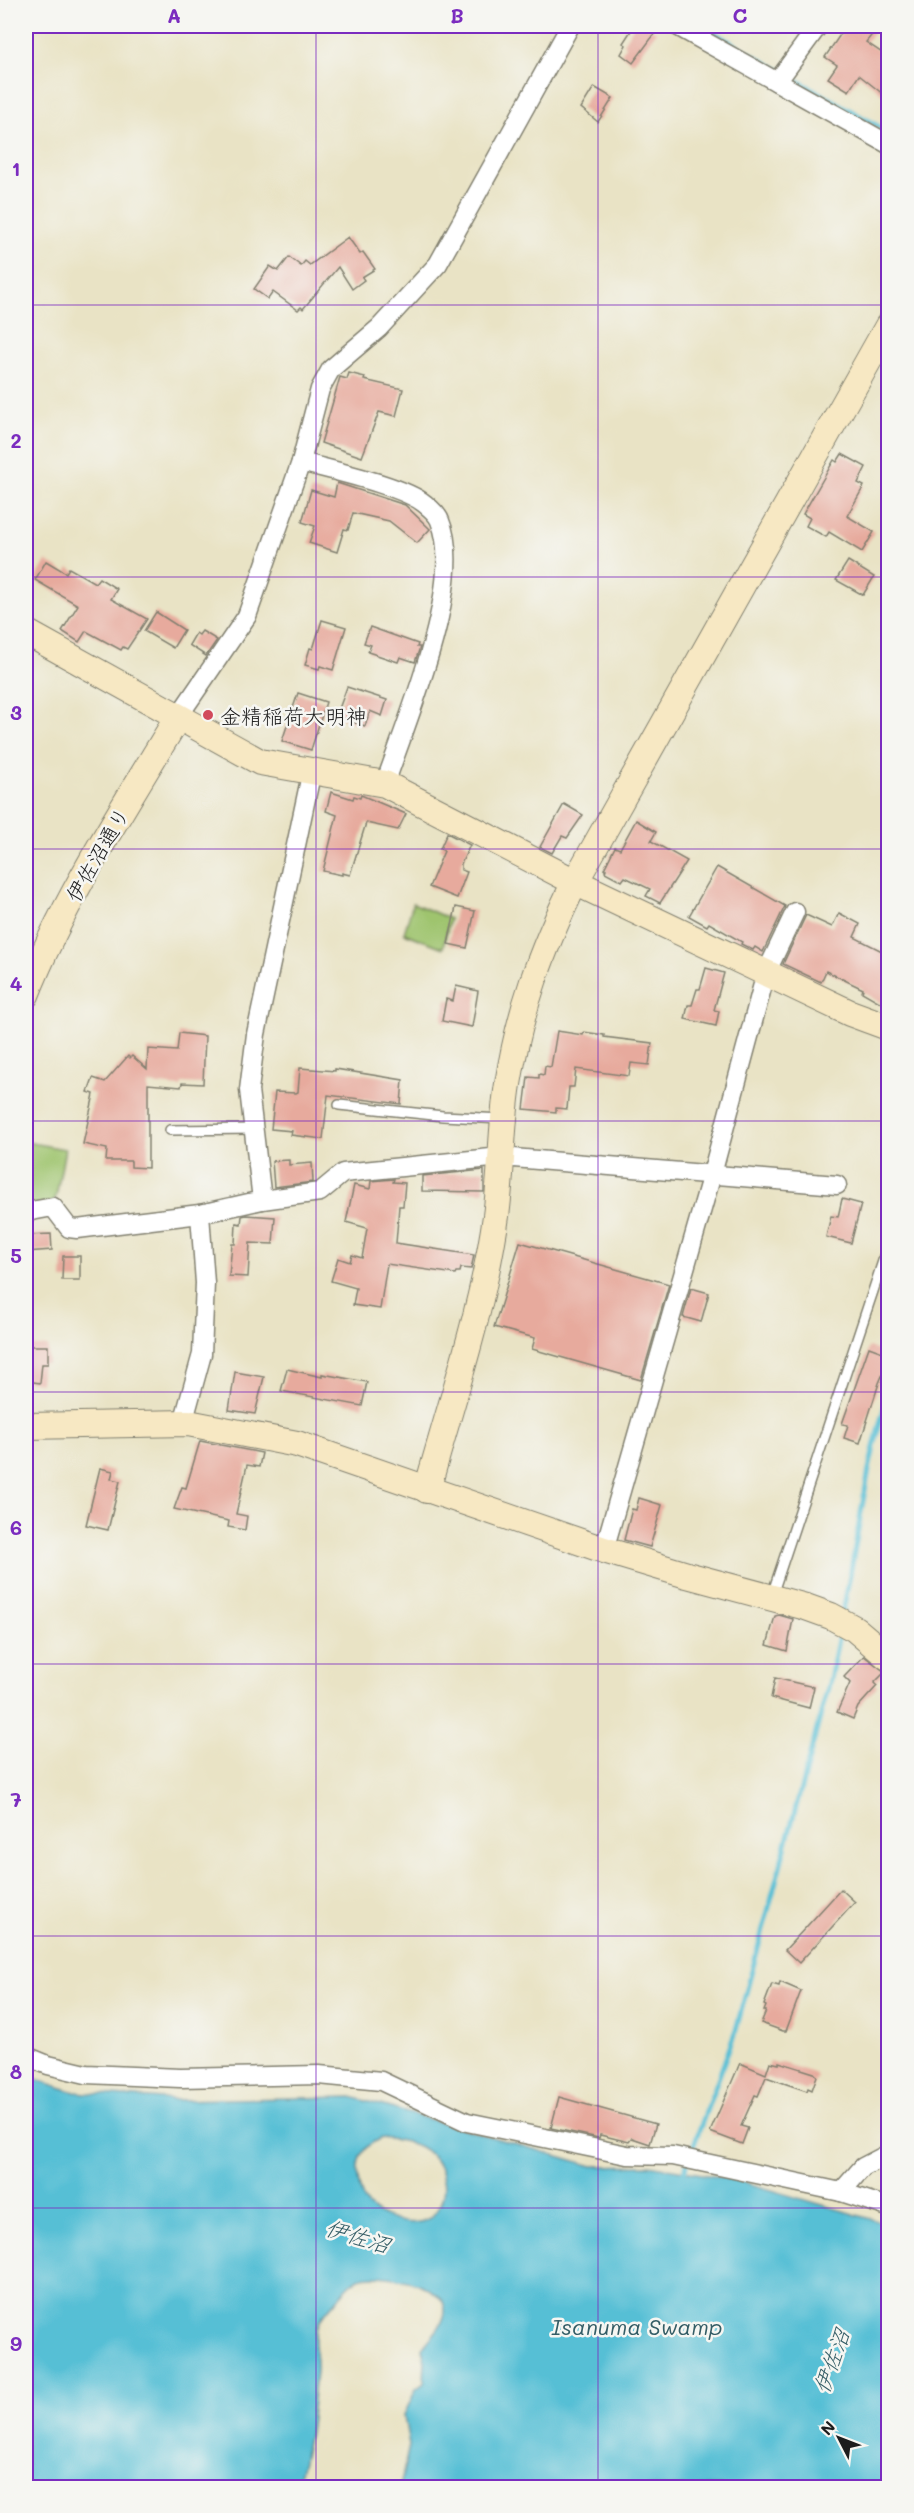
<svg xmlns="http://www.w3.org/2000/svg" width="914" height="2513" font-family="Mali,'Klee One',sans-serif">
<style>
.green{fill:#9fc46e;stroke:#5e7045;stroke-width:1.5}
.water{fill:#57bfd5;stroke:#3a6e78;stroke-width:1.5;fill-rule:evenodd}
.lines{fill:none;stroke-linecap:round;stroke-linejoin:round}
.stream{stroke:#57bfd5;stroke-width:5}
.building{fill:#e7aa9d}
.lane-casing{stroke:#828070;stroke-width:12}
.street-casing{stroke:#828070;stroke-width:21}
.secondary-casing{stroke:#828070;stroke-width:28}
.lane{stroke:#fff;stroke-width:9}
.street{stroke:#fff;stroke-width:18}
.secondary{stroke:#f7e8c3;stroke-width:26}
.grid{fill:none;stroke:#7b2cbf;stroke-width:1.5;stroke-opacity:0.55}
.poi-dot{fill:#d1495b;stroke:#f6f6f2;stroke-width:2}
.labels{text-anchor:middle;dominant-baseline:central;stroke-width:5;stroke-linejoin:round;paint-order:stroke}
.poi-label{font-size:21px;fill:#1c1c1c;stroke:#f6f6f2;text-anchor:start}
.street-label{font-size:21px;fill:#1c1c1c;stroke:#f6f6f2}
.water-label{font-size:22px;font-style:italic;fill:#345d66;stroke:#f6f6f2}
.neatline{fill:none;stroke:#7b2cbf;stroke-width:2}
.grid-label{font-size:20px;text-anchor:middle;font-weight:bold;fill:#7b2cbf}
</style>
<rect width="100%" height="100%" fill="#f6f6f2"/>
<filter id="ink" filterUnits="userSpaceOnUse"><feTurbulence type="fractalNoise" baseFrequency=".0167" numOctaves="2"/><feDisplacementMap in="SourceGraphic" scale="12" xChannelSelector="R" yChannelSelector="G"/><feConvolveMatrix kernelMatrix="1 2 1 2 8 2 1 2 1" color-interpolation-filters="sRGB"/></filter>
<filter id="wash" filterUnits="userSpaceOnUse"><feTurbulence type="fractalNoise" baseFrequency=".008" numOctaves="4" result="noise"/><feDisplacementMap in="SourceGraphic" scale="24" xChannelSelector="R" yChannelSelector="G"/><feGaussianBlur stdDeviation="1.35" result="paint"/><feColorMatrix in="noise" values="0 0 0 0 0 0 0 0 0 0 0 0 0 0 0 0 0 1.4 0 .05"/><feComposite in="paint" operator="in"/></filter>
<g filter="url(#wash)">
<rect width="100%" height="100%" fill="#e9e3c5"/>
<!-- green -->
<g class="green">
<path d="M413,903L450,919L443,948L404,933Z"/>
<path d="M26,1142L65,1149L56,1197L53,1202L26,1207Z"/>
</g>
<!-- water -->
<path class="water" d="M26,2076L75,2092L175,2100L352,2097L593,2166L649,2165L737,2180L888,2224V2487H400L409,2446L404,2415L416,2389L424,2383L425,2361L422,2349C430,2337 445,2325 445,2310C445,2283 379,2271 359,2278C352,2281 323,2314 319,2322C311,2338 317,2353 316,2371C312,2410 309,2450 295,2487L26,2488ZM382,2138C395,2140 411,2141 422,2148C444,2162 452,2194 433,2215C417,2232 375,2218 364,2200C358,2189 355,2166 361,2155C365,2147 374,2141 382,2138Z"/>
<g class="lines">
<!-- stream -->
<g class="stream">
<path d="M702,26L888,132"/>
<path d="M842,1615C858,1542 865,1467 888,1396"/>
<path d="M682,2177L736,2030L829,1684L840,1630"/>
<path d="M880,2228L888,2211"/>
</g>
</g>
<g id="blocks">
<!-- building -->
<g class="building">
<path d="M634,26H646L656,32L633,63L621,54L626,45L623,43Z"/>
<path d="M846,26H879L866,42L888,57V98L859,75L849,91L828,78L837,65L825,57Z"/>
<path d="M594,87L613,98L598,122L581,108Z"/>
<path d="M348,237L360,254L363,252L375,269L362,277L364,280L352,289L338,267L303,309L301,307L298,310L273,292L268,299L254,289L270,266L278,271L289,257L301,266L305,261L310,265Z"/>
<path d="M349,373L365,377L364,380L403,389L396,416L379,412L362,457L321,443L340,377L347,379Z"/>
<path d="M842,454L866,467L858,483L864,486L847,516L874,532L862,552L829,532L826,537L806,526L810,518L803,514L834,460L837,462Z"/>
<path d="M337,483L405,505L430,529L417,543L389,521L353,513L348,530L344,529L337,552L309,543L315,526L302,522L311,490L334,497Z"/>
<path d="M46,561L66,573L69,568L95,583L99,578L117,589L111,599L147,619L127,649L123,647L121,650L86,631L79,642L62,631L78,605L35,580Z"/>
<path d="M848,561L874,577L863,595L836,580Z"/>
<path d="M156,612L184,630L173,648L144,631Z"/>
<path d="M322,620L346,627L333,670L320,666L319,669L305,665L310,648L313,649Z"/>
<path d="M370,627L418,644L417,647H420L415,662L400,657L398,662L368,652L371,645L364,643Z"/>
<path d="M202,631L217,640L206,656L189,645L196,633L199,635Z"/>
<path d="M347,687L387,700L382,716L370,711L365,726L336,717Z"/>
<path d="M298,693L326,702L311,750L282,741Z"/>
<path d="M331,792L353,799L354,796L360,798L361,795L406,814L398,830L366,823L350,875L342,873V875L323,871L337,815L326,811Z"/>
<path d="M564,804L583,815L567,838L562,836L552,853L540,847Z"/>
<path d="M636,820L656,832L651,841L687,861L660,903L646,896L650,889L625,877L622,881L605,872L606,869H604L615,847L620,849Z"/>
<path d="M447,833L470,845L461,864V870L467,872L457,898L429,887L444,851L440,849Z"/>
<path d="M717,867L785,906L763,952L755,947L753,950L741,944L742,942L709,923L707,926L689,916Z"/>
<path d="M456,907L475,911L467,948L448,944Z"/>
<path d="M839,913L860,924L854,937L888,954V1007L862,992L863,989L826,971L821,982L783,964L806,915L832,927Z"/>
<path d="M706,968L724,973L714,1010L719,1011L716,1026L685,1019L688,1005H692L697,989H700Z"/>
<path d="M456,986L478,991L472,1027L442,1021L446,999L453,1001Z"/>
<path d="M557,1031L583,1035L584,1032L604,1035V1037L652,1043L649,1065L631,1063L629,1076L576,1069L574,1087H569L567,1109L556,1108V1112L524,1109L528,1077L539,1078V1074L544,1075L545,1066L551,1067Z"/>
<path d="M179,1033L205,1036L203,1084L182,1083L181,1087L148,1084V1168L131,1167V1161H106L107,1149L83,1144L94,1094L88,1092L93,1078L105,1082L128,1056L130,1058L132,1056L147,1069L148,1049L177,1051Z"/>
<path d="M300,1068L335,1071V1069L403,1080L401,1104L328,1095L323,1139L291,1135L292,1131L271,1129L275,1092L296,1093L298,1092Z"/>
<path d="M289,1160V1165L312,1163L313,1182L274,1187L272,1161Z"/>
<path d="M484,1170V1192L422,1191V1176Z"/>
<path d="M394,1179L393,1182L405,1183L403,1206H399L396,1243L474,1255L471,1269L461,1268L460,1272H456L455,1274L387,1264L380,1309L353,1305L356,1288L331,1281L338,1258L350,1262L352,1255L362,1258L367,1228L346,1222L354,1185L370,1189L371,1181Z"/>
<path d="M842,1199L861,1204L851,1243L826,1237L831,1216L838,1217Z"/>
<path d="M246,1215L275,1217L273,1244L250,1243L248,1277L229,1276L232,1244H235L236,1223L241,1224L242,1216Z"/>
<path d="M51,1234L52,1250L26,1252V1235Z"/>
<path d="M520,1242L669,1284L641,1380L532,1349L535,1338L494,1327Z"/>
<path d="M63,1256H80V1280H62Z"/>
<path d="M691,1288L709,1293L701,1322L683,1317Z"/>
<path d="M26,1346H48V1364H42L40,1383L26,1381Z"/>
<path d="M869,1347L888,1354V1362L879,1383L860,1443L844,1438L848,1425L842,1424Z"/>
<path d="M287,1369L322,1377V1374L367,1382L362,1406L281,1391Z"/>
<path d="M235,1372L264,1377L255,1414L229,1410Z"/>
<path d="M200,1441L262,1453L259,1467L247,1465L236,1514L247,1516L245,1530L228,1527L229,1521L174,1509L182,1487L186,1488Z"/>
<path d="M100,1468L113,1471L111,1479L120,1481L108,1530L86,1525Z"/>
<path d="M639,1498L662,1505L650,1547L624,1540L632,1509L636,1510Z"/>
<path d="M779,1615L793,1619L787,1651L767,1645L775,1616Z"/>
<path d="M864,1656L885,1672L874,1683L877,1686L858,1707L853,1719L837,1712L850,1683L844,1677Z"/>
<path d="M775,1678L814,1687L809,1708L771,1698Z"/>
<path d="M841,1889L855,1902L799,1963L785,1950Z"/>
<path d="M780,1982L801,1991L786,2031H783L761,2023L766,2011H764L766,2006L764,2005L772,1984L779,1986Z"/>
<path d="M770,2062L779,2064V2062L814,2073L817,2076L812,2090L808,2088L807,2091L766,2077L758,2096L755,2095L741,2126L748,2128L742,2144L710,2132L740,2063L766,2074Z"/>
<path d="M559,2097L656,2124L650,2144L632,2138L629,2142L600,2135L599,2138L551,2128Z"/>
</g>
</g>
</g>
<g filter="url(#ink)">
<use href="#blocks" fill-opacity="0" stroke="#828070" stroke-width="1.5"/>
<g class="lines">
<defs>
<g id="lane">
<path d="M339,1105L443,1116L502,1119"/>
<path d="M170,1130L254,1129"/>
<path d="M772,1595L888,1246"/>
</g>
<g id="street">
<path d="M677,26L888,144"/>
<path d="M777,82L818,26"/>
<path d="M301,462C330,470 404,486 425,504C430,508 438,515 440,521C466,582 406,722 385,784"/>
<path d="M178,717L247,616L301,462L320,389L331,369L379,328L438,264L570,26"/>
<path d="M262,1200L320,1192L343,1173L501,1157L837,1185"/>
<path d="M26,1212L53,1207L69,1228L77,1229L200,1214"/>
<path d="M183,1423L202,1354L205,1283L200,1214L262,1200L249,1090L256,1034L312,770"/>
<path d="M604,1550L712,1174L766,973L795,912"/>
<path d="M26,2056L48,2065L86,2074L180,2078L319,2075L381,2081L467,2122L627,2155L673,2156L841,2192L888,2207"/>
<path d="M841,2192L863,2167L888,2154"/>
</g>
<g id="secondary">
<path d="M26,632L260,762L385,784L575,882L850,1013L888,1027"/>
<path d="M26,995C65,897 124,807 178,717"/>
<path d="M26,1426L188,1423L297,1444L604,1550L687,1575L806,1607L831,1616L855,1629L888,1657"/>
<path d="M427,1490C452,1399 483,1309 496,1216C502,1172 501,1128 508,1084C520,1009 541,951 575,882L888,326"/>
</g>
</defs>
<!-- lane casing -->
<use href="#lane" class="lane-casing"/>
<!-- street casing -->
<use href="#street" class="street-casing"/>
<!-- secondary casing -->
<use href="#secondary" class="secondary-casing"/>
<!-- lane -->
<use href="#lane" class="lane"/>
<!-- street -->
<use href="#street" class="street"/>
<!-- secondary -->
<use href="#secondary" class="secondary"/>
</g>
</g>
<!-- grid -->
<path class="grid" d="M316,26V2488M598,26V2488M26,305H888M26,577H888M26,849H888M26,1121H888M26,1392H888M26,1664H888M26,1936H888M26,2208H888"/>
<!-- markers -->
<circle class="poi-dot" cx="208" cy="715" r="6"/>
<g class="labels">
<!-- poi labels -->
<g class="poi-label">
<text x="220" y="715">金精稲荷大明神</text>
</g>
<!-- street labels -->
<g class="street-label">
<text transform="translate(97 854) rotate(-60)">伊佐沼通り</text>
</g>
<!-- water labels -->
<g class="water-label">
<text transform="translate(358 2236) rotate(17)">伊佐沼</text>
<text x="637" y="2326">Isanuma Swamp</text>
<text transform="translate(831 2361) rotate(-70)">伊佐沼</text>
</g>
</g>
<!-- margin -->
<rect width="914" height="2513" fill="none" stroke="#f6f6f2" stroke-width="66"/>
<!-- north arrow -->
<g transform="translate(839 2438) rotate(312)" stroke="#f6f6f2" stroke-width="4.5" paint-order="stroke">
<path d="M0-4.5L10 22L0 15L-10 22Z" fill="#1c1c1c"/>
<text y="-9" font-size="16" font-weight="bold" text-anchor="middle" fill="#1c1c1c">N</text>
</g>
<rect x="33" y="33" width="848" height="2447" class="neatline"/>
<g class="grid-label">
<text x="174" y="23">A</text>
<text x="457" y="23">B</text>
<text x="740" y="23">C</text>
<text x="16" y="176">1</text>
<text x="16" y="448">2</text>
<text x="16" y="720">3</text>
<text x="16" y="991">4</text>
<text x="16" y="1263">5</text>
<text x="16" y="1535">6</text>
<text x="16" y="1807">7</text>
<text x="16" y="2079">8</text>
<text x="16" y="2351">9</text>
</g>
</svg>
